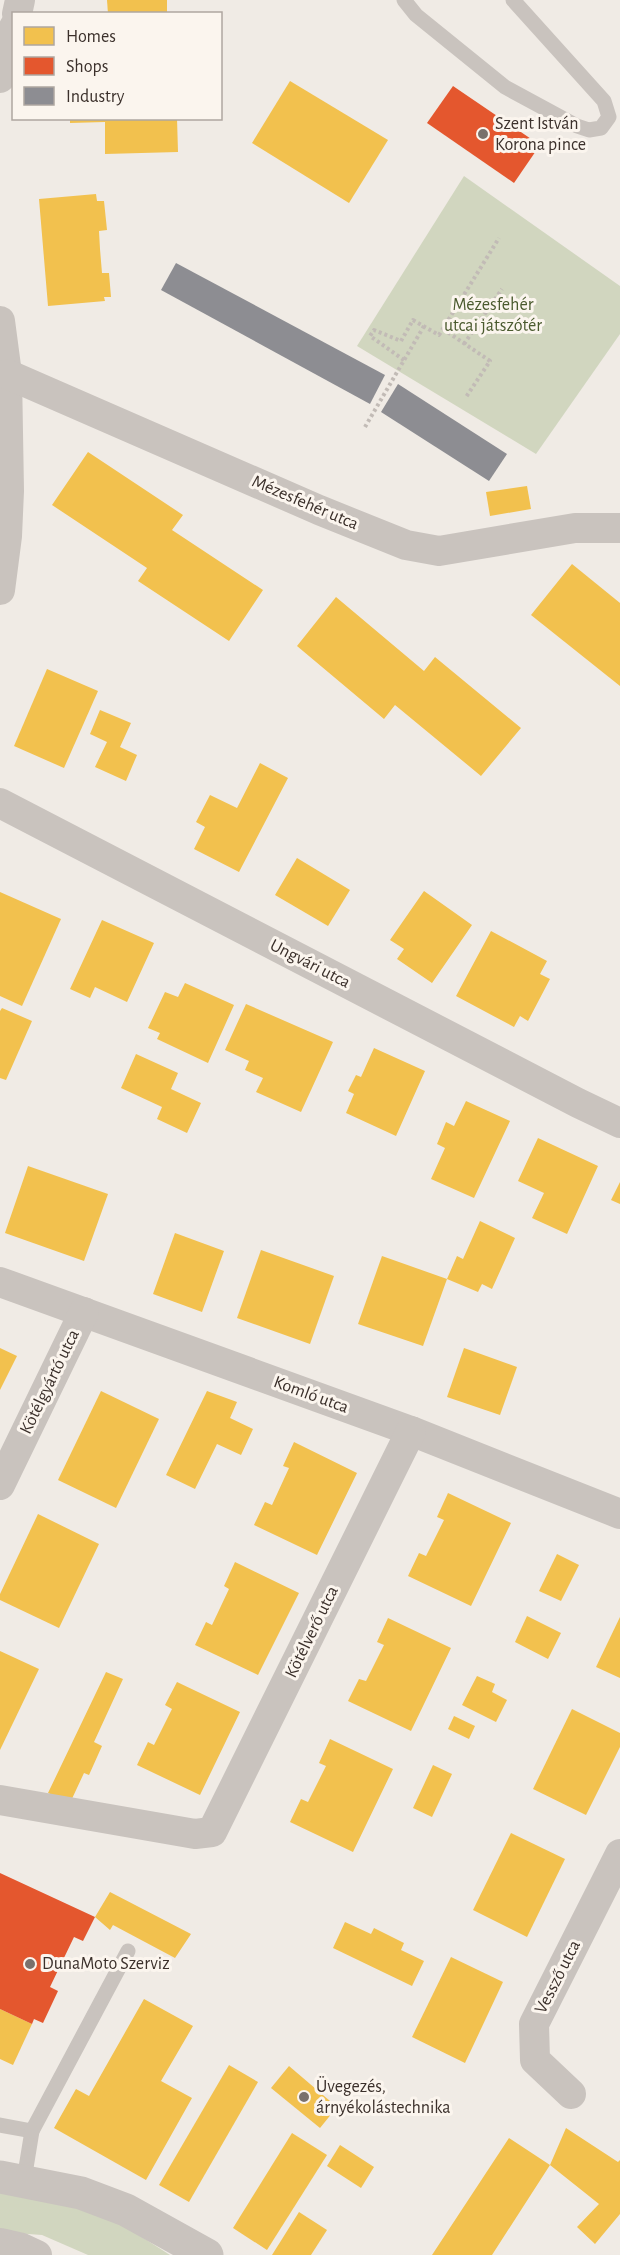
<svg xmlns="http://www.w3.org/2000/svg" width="620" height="2255" font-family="'Alegreya Sans',sans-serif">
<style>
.green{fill:#d1d6bf}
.homes{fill:#f2c14e}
.shops{fill:#e4572e}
.industry{fill:#8d8d92}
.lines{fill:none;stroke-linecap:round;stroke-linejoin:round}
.path{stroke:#c2bbb6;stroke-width:4;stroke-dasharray:3 3;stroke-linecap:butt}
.service{stroke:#c9c3be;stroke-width:15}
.minor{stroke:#c9c3be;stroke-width:30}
.tertiary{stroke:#c9c3be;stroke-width:33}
.poi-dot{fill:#7a716c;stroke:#fbf5ee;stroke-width:2}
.labels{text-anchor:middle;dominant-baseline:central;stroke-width:6;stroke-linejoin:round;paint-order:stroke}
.poi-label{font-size:18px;fill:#3b302b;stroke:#fbf5ee;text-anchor:start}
.park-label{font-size:18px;fill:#4a5a2e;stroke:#fbf5ee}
.street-label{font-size:18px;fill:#3b302b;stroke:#fbf5ee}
</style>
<rect width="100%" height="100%" fill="#f0ebe5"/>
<!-- green -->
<g class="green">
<path d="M464,176L620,286V334L536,454L357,346Z"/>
<path d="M0,2189L98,2209L170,2255H88L42,2235L0,2232Z"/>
</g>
<!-- homes -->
<g class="homes">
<path d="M107,0H167V14H108Z"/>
<path d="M290,81L388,140L349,203L252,143Z"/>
<path d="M70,118H177L178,152L105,154V122L70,123Z"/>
<path d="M96,194L97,201H104L107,230L99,231L100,249L102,273H109L111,297H104L105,301L48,306L39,199Z"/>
<path d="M88,452L183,515L172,530L263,590L229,641L138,581L147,568L52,505Z"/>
<path d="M527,486L531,509L490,516L486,492Z"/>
<path d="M572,564L620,603V686L531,615Z"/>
<path d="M336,597L424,671L435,657L521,728L481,776L395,705L384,719L297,646Z"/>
<path d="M47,669L98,691L64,768L14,746Z"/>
<path d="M100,710L131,723L120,747L137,755L126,781L95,767L107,742L90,734Z"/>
<path d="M260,763L288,778L239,872L194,849L205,827L196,822L210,795L237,808Z"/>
<path d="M297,858L350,890L328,926L275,895Z"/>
<path d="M424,891L472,925L432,983L397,959L404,949L390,940Z"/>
<path d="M0,892L61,919L22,1006L0,996Z"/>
<path d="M102,920L154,943L127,1002L95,987L90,998L70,989Z"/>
<path d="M491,931L547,961L540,974L550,979L528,1021L520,1016L514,1027L456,996Z"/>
<path d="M185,983L234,1005L208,1063L157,1039L160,1033L148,1028L165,992L178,997Z"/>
<path d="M246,1004L333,1042L301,1112L256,1092L263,1078L245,1070L249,1061L225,1050Z"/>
<path d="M2,1008L32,1021L6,1080L0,1078V1011Z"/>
<path d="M374,1048L425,1071L396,1136L346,1113L354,1094L348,1091L356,1075L361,1077Z"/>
<path d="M136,1054L178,1073L171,1089L201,1103L187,1133L157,1119L162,1107L121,1088Z"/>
<path d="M466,1101L510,1121L474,1198L431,1179L445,1148L437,1144L446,1122L454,1126Z"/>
<path d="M538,1138L598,1166L567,1234L532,1218L544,1193L518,1181Z"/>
<path d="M28,1166L108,1194L84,1261L5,1233Z"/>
<path d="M620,1182V1204L611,1200Z"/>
<path d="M480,1221L515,1238L492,1289L482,1284L478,1292L447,1279L457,1256L463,1259Z"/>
<path d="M175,1233L224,1251L202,1312L153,1294Z"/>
<path d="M261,1250L334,1276L310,1344L237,1318Z"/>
<path d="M382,1256L447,1279L423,1346L358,1324Z"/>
<path d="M0,1348L17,1356L0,1390Z"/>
<path d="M464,1348L517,1367L500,1415L447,1397Z"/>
<path d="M101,1391L159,1419L116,1508L58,1480Z"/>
<path d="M207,1391L237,1402L230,1418L253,1429L241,1455L217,1444L195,1489L166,1475Z"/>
<path d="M294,1442L357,1473L317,1555L254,1525L265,1502L272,1505L289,1468L283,1466Z"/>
<path d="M448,1493L511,1523L471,1606L408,1576L419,1553L426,1556L444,1520L437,1517Z"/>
<path d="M38,1514L99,1544L59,1628L0,1600V1594Z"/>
<path d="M557,1554L579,1565L561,1601L539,1591Z"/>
<path d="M235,1562L299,1593L258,1675L195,1645L206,1622L212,1625L229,1589L224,1586Z"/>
<path d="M527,1616L561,1633L548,1659L515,1642Z"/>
<path d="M620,1617V1678L596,1667Z"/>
<path d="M388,1618L451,1648L411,1731L348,1701L359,1679L366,1681L384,1645L377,1642Z"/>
<path d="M0,1651L39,1669L0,1750Z"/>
<path d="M106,1672L123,1679L94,1742L102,1746L89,1775L84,1773L70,1803L48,1793Z"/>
<path d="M477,1676L495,1684L492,1692L507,1700L496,1722L462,1705Z"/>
<path d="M177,1682L240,1712L200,1795L137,1765L148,1742L154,1745L172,1709L165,1705Z"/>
<path d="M572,1709L620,1733V1747L586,1815L533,1789Z"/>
<path d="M454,1716L475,1726L469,1739L448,1729Z"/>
<path d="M330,1739L393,1769L353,1852L290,1822L301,1799L308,1802L326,1766L319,1763Z"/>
<path d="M433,1765L452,1774L432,1817L413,1808Z"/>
<path d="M511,1833L565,1859L527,1937L473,1910Z"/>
<path d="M110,1892L191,1934L175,1958L113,1925L110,1930L95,1917Z"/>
<path d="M345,1922L371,1934L374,1928L404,1943L401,1950L424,1961L412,1986L333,1948Z"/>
<path d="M451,1957L503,1982L465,2063L412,2037Z"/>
<path d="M144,1999L193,2026L161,2081L192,2098L146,2180L54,2128L76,2089L89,2096Z"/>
<path d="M0,2009L32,2024L13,2065L0,2059Z"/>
<path d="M229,2065L258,2082L189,2202L159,2185Z"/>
<path d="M289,2066L337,2107L320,2128L271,2088Z"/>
<path d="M566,2128L618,2162L620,2160V2214L595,2244L577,2227L599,2204L550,2165L492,2255H432L509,2138L550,2165Z"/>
<path d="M292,2133L327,2155L267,2250L233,2228Z"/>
<path d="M340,2145L374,2167L361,2188L327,2166Z"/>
<path d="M299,2212L327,2230L311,2255H272Z"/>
</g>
<!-- shops -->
<g class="shops">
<path d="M453,86L540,145L514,183L427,123Z"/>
<path d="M0,1873L95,1917L83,1941L74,1937L50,1987L58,1991L43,2023L34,2019L32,2024L0,2009Z"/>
</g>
<!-- industry -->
<g class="industry">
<path d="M176,263L385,375L370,404L161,290Z"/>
<path d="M398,384L507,454L489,481L381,412Z"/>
</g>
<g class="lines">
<!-- path -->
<g class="path">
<path d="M443,329L490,361L466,397"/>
<path d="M464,344L502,289"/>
<path d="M404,360L370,336L374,330L401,341L413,320L439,335L499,238"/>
<path d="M365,427L424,326"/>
</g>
<!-- service -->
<g class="service">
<path d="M404,0L416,15L505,87L577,126L589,130L601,128L609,117L604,101L513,0"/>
<path d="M0,2125L32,2131L24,2180"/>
<path d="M32,2131L128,1951"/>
</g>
<!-- minor -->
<g class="minor">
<path d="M17,14L20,0"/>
<path d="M0,78L14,27"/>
<path d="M0,321L7,374L9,491L7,536L0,590"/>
<path d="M7,374L319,510L406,545L439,551L575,528H620"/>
<path d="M0,803L578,1103L620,1123"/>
<path d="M0,1282L411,1431L620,1514"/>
<path d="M0,1485L84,1312"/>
<path d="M0,1800L195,1834L212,1832L411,1431"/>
<path d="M571,2094L535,2060L534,2024L620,1854"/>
<path d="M0,2243L22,2248L37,2255"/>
</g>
<!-- tertiary -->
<path class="tertiary" d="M0,2177L81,2193L126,2210L207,2255"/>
</g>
<!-- markers -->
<g class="poi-dot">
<circle cx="483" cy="134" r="6"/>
<circle cx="30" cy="1964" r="6"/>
<circle cx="304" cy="2097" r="6"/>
</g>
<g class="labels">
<!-- poi labels -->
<g class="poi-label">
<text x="495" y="124">Szent István<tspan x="495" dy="21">Korona pince</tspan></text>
<text x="42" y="1964">DunaMoto Szerviz</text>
<text x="316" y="2087">Üvegezés,<tspan x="316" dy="21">árnyékolástechnika</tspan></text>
</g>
<!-- park labels -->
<g class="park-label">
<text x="493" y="305">Mézesfehér<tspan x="493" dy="21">utcai játszótér</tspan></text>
</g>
<!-- street labels -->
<g class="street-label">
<text transform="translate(305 503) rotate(23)">Mézesfehér utca</text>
<text transform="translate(310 964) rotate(27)">Ungvári utca</text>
<text transform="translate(50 1382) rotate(-64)">Kötélgyártó utca</text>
<text transform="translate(311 1395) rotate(20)">Komló utca</text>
<text transform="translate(312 1632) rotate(-64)">Kötélverő utca</text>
<text transform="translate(558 1977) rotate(-63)">Vessző utca</text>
</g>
</g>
<!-- legend -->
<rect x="12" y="12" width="210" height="108" fill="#fbf5ee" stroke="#aea6a0" stroke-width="1.5"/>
<rect x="24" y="27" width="30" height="18" fill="#f2c14e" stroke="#aea6a0" stroke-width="1.5"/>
<text x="66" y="42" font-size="18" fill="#3b302b">Homes</text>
<rect x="24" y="57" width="30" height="18" fill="#e4572e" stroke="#aea6a0" stroke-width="1.5"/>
<text x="66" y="72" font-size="18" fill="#3b302b">Shops</text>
<rect x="24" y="87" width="30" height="18" fill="#8d8d92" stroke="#aea6a0" stroke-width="1.5"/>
<text x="66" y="102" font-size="18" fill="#3b302b">Industry</text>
</svg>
